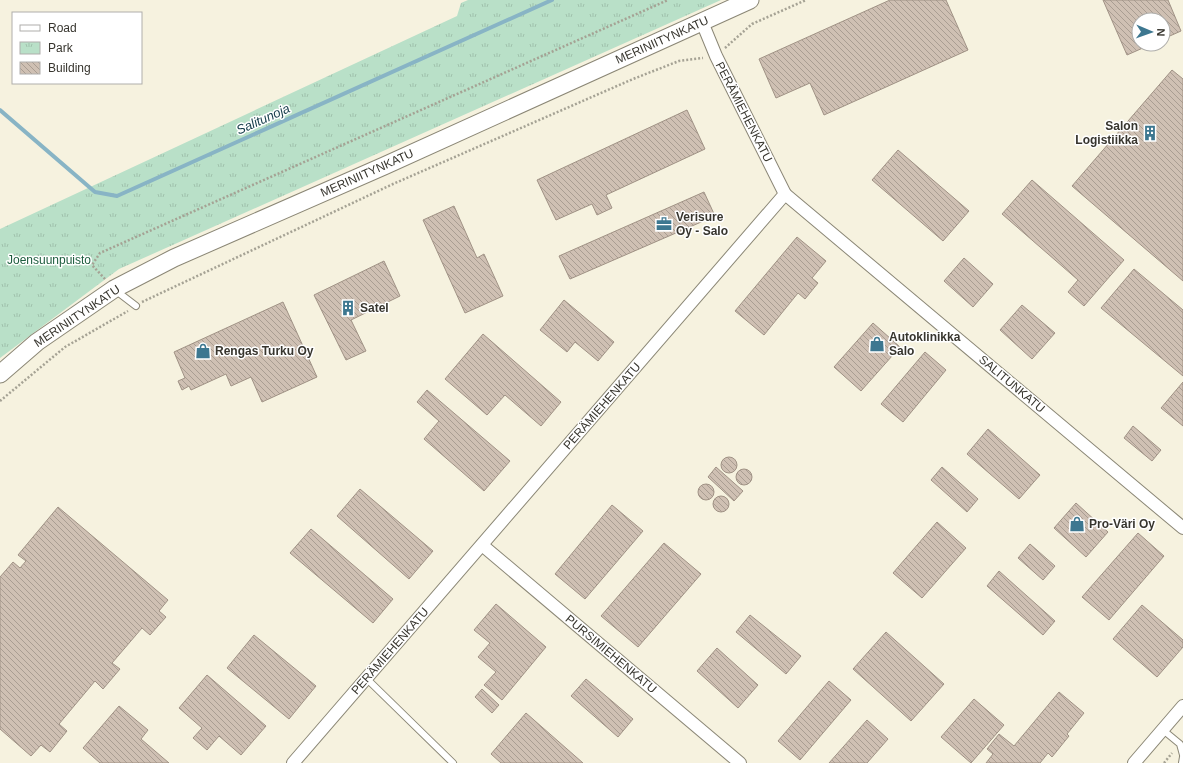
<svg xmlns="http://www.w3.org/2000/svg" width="1183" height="763" font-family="Arial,sans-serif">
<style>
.park{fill:url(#park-tufts)}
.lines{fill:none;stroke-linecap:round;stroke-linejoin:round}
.stream{stroke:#88b4c5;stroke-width:4}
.building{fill:url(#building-back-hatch);stroke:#a09285}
.lane-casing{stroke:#8b8776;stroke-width:8}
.street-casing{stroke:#8b8776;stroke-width:14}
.secondary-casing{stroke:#8b8776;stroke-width:19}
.path{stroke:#a5a294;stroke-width:2.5;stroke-dasharray:2 2;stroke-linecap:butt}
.lane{stroke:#fff;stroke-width:6}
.street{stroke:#fff;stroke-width:12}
.secondary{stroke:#fff;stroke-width:17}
.labels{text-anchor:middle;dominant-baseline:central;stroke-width:3;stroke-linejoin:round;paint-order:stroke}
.street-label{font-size:12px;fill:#37352e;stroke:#fff}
.poi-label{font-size:12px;font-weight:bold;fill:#37352e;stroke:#fff;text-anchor:start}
.park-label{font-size:12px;fill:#1d5d3e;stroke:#fff}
.water-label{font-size:13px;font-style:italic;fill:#153d4a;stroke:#fff}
</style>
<defs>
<pattern id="park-tufts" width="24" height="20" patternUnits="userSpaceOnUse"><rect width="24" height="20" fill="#b9e0c8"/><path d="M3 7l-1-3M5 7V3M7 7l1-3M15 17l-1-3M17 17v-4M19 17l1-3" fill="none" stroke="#a0c1ac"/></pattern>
<pattern id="building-back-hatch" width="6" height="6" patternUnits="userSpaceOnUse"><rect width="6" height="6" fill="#cfc0b3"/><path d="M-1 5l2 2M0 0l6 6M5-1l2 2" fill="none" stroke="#a99d92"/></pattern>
</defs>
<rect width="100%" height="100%" fill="#f6f2df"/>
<!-- park -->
<path class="park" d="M468,0H721L119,269L0,358V229L457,16L461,3Z"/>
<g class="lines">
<!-- stream -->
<path class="stream" d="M0,110L95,192L117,196L552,0"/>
</g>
<!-- building -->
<g class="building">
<path d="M890,0H946L968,50L824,115L810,83L776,98L759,59Z"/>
<path d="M1103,0H1168L1181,31L1163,39V20H1139V44H1152L1127,55Z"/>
<path d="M1172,70L1183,79V281L1072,186Z"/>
<path d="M687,110L705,149L606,195L612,208L597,215L592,204L556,220L537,180Z"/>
<path d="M898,150L969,211L943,241L872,180Z"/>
<path d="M1032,180L1124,260L1084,306L1068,292L1078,280L1002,214Z"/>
<path d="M704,192L715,216L570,279L559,256Z"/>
<path d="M454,206L477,258L484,254L503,296L465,313L423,220Z"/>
<path d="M797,237L826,261L812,278L818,283L805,299L798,293L764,335L735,311Z"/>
<path d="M964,258L993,284L973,307L944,281Z"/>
<path d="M384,261L400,296L351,320L366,351L346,360L314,295Z"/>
<path d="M1134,269L1183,310V376L1101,308Z"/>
<path d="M564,300L614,342L598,361L575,342L567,352L540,330Z"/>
<path d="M283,302L317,377L262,402L251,377L231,386L226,374L191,390L189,386L182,390L178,381L185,378L174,352Z"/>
<path d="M1022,305L1055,333L1032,359L1000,330Z"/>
<path d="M873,323L900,347L861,391L834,367Z"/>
<path d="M483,334L561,402L541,426L505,395L487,415L445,379Z"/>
<path d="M925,352L946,370L903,422L881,404Z"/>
<path d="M1183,382V426L1161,408Z"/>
<path d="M427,390L510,461L484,491L424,439L439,421L417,402Z"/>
<path d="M1133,426L1161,450L1152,461L1124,438Z"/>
<path d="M988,429L1040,475L1019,499L967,454Z"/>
<circle cx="729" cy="465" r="8"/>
<path d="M716,467L743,491L734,501L708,477Z"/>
<path d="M942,467L978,499L967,512L931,480Z"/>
<circle cx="744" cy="477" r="8"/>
<circle cx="706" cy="492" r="8"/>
<path d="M360,489L433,551L409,579L337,516Z"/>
<circle cx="721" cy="504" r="8"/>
<path d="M1076,503L1108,532L1086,557L1054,528Z"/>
<path d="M612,505L643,531L585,599L555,574Z"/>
<path d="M58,507L168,600L159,611L166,617L150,635L142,628L112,663L120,669L103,689L95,681L59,724L67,731L50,752L41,745L31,756L0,729V577L13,562L20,568L26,561L18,555Z"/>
<path d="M937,522L966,548L922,598L893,573Z"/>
<path d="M311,529L393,599L373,623L290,553Z"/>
<path d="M1138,533L1164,556L1109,620L1082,597Z"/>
<path d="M664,543L701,574L638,647L601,616Z"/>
<path d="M1030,544L1055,566L1043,580L1018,558Z"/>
<path d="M999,571L1055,621L1043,635L987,586Z"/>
<path d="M496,604L546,647L502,700L484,685L496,672L478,657L490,643L474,630Z"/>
<path d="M1142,605L1183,640V647L1157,677L1113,639Z"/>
<path d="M750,615L801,656L786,674L736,632Z"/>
<path d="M886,632L944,684L911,721L853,669Z"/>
<path d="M254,635L316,686L289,719L227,668Z"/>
<path d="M717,648L758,685L738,708L697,671Z"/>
<path d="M207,675L266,726L241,755L219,736L207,750L193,738L202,728L179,708Z"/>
<path d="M586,679L633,719L618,737L571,696Z"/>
<path d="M829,681L851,700L800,760L778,741Z"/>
<path d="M482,689L499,705L492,713L475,697Z"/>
<path d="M1059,692L1084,713L1067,734L1069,736L1052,757L1048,753L1040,763H986L993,754L987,749L999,734L1014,746Z"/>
<path d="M974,699L1004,725L971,763L941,737Z"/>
<path d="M119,706L148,730L141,739L169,763H100L83,748Z"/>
<path d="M526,713L583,763H501L491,754Z"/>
<path d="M867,720L888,739L867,763H829Z"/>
</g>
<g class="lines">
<defs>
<g id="lane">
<path d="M115,290L136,306"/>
<path d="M366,678L453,763"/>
<path d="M1163,730L1180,744L1183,755"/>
<path d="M1182,763L1183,757"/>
</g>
<g id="street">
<path d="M785,194L1183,528"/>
<path d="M482,545L740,763"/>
<path d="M293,763L785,194L716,56L702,22"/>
<path d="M1134,763L1183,706"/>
</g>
<path id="secondary" d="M0,374L37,342L114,289L174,258L384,166L750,0"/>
</defs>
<!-- lane casing -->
<use href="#lane" class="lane-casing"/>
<!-- street casing -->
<use href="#street" class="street-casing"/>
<!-- secondary casing -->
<use href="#secondary" class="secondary-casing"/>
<!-- path -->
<g class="path">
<path d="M725,48L752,24L806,0"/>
<path d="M105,279L92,265L100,253L668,0"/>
<path d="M142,302L393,184L633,79L679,61L703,58"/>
<path d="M0,401L65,347L128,311"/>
<path d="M1164,763L1172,753"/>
</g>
<!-- lane -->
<use href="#lane" class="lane"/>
<!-- street -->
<use href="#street" class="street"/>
<!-- secondary -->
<use href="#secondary" class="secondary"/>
</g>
<!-- icons -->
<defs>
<symbol id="building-bare" viewBox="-9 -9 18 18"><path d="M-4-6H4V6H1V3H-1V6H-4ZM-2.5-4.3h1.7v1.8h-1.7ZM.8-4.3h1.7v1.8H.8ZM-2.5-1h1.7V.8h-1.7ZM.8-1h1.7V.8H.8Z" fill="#3d7790" stroke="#fff" stroke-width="2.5" paint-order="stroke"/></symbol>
<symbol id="office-bare" viewBox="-9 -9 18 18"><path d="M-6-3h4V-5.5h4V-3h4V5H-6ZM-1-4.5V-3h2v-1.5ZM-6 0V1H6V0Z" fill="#3d7790" stroke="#fff" stroke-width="2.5" paint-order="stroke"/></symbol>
<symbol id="shop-bare" viewBox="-9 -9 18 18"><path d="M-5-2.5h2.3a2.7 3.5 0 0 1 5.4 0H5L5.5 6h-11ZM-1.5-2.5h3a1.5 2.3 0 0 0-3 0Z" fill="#3d7790" stroke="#fff" stroke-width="2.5" paint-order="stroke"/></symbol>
</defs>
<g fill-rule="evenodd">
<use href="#building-bare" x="1139" y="122" width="22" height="22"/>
<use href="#office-bare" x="653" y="213" width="22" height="22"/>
<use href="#building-bare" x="337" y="297" width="22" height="22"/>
<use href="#shop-bare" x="866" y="333" width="22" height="22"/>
<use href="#shop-bare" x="192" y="340" width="22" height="22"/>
<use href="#shop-bare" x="1066" y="513" width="22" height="22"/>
</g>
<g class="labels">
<!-- street labels -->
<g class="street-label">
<text transform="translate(662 40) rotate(-24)">MERINIITYNKATU</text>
<text transform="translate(744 112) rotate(63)">PERÄMIEHENKATU</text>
<text transform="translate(367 173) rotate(-24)">MERINIITYNKATU</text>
<text transform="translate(77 316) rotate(-34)">MERINIITYNKATU</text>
<text transform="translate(1012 384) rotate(40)">SALITUNKATU</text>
<text transform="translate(602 406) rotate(-49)">PERÄMIEHENKATU</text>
<text transform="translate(390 651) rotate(-49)">PERÄMIEHENKATU</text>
<text transform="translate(611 654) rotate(40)">PURSIMIEHENKATU</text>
</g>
<!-- poi labels -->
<g class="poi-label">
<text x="1138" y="126" text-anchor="end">Salon<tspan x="1138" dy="14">Logistiikka</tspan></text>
<text x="676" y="217">Verisure<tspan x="676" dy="14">Oy - Salo</tspan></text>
<text x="360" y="308">Satel</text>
<text x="889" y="337">Autoklinikka<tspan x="889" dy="14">Salo</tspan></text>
<text x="215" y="351">Rengas Turku Oy</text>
<text x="1089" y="524">Pro-Väri Oy</text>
</g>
<!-- park labels -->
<g class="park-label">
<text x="49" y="260">Joensuunpuisto</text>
</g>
<!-- water labels -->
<g class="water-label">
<text transform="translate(263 119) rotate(-24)">Salitunoja</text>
</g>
</g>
<!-- legend -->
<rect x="12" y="12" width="130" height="72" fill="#ffffff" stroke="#afaeab"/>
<rect x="20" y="25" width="20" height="6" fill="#ffffff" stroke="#afaeab"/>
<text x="48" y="32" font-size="12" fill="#37352e">Road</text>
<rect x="20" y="42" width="20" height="12" fill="url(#park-tufts)" stroke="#afaeab"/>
<text x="48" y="52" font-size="12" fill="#37352e">Park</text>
<rect x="20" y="62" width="20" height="12" fill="url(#building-back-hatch)" stroke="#afaeab"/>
<text x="48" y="72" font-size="12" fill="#37352e">Building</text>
<!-- north arrow -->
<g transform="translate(1151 32) rotate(92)"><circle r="19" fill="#ffffff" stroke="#afaeab"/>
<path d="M0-3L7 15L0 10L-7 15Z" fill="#3d7790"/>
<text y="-6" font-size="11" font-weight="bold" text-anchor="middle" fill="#37352e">N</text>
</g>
</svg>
